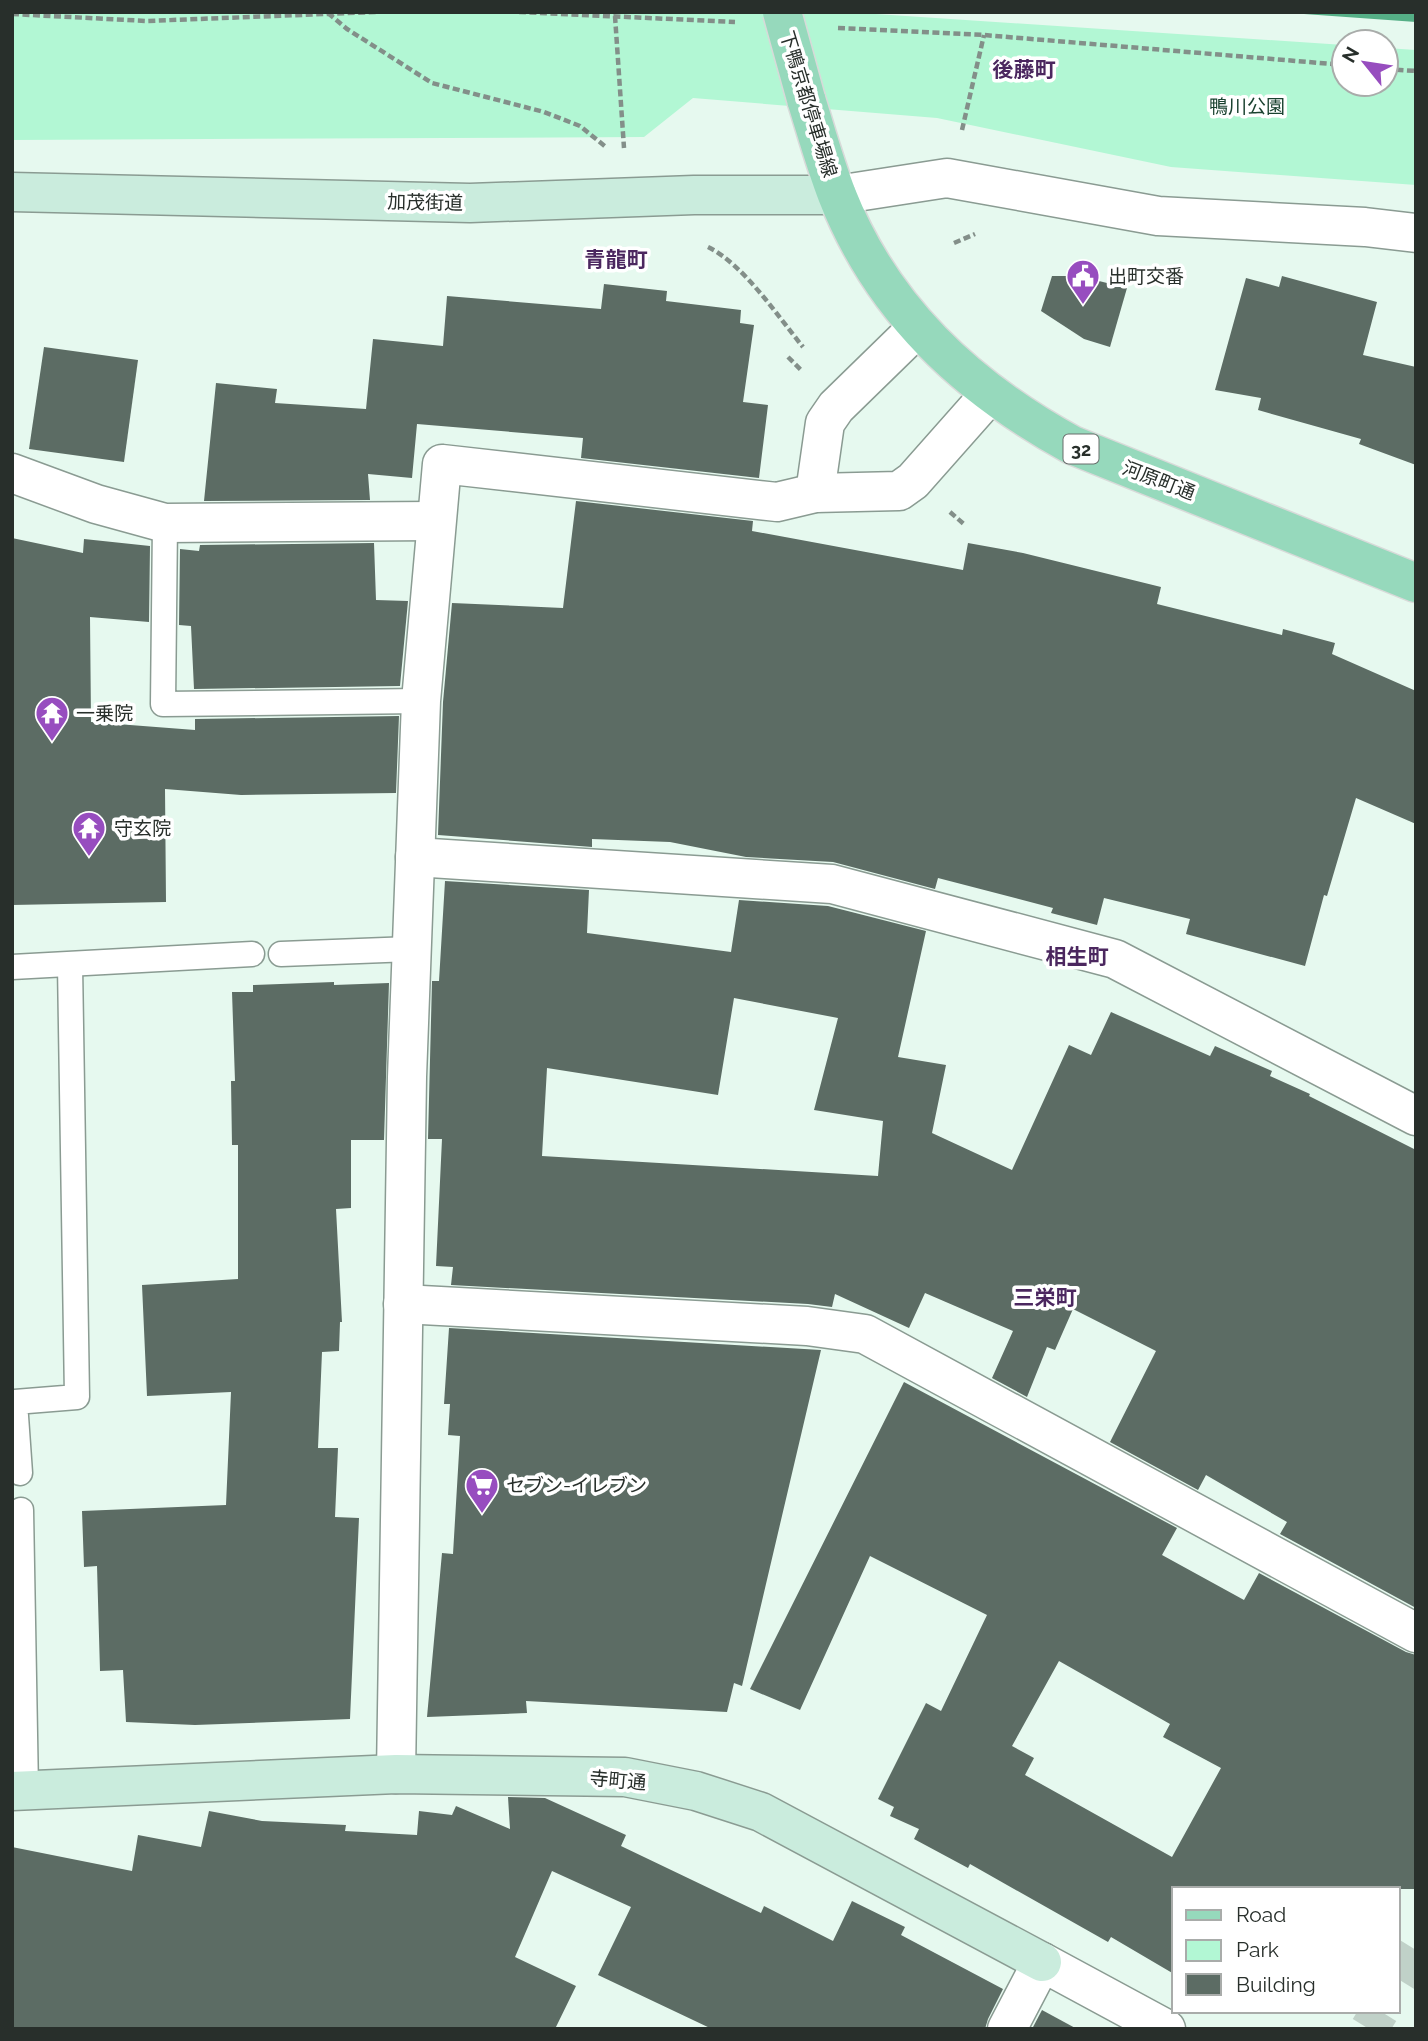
<svg xmlns="http://www.w3.org/2000/svg" width="1428" height="2041" font-family="Raleway,'Noto Sans JP',sans-serif">
<style>
.green{fill:#b2f7d4}
.water{fill:#55af86}
.building{fill:#5c6c64;fill-rule:evenodd}
.lines{fill:none;stroke-linecap:round;stroke-linejoin:round}
.street-tunnel{stroke:#c0d1c8;stroke-width:38;stroke-dasharray:38 19;stroke-linecap:butt}
.lane-casing{stroke:#8a9b92;stroke-width:27}
.street-casing{stroke:#8a9b92;stroke-width:41}
.secondary-casing{stroke:#8a9b92;stroke-width:41}
.primary-casing{stroke:#d8dad9;stroke-width:41}
.path{stroke:#838f89;stroke-width:4.5;stroke-dasharray:7 3.5;stroke-linecap:butt}
.lane{stroke:#fff;stroke-width:24}
.street{stroke:#fff;stroke-width:38}
.secondary{stroke:#caecdd;stroke-width:38}
.primary{stroke:#96d9bc;stroke-width:38}
.primary-bridge-casing{stroke:#d8dad9;stroke-width:41;stroke-linecap:butt}
.primary-bridge{stroke:#96d9bc;stroke-width:38}
.labels{text-anchor:middle;dominant-baseline:central;stroke-width:7;stroke-linejoin:round;paint-order:stroke}
.shield{fill:#fff;stroke:#686d6b;stroke-width:2}
.shield-label{font-size:18px;font-weight:bold;fill:#282f2b}
.street-label{font-size:19px;fill:#282f2b;stroke:#fff}
.park-label{font-size:19px;fill:#1a4230;stroke:#fff}
.poi-label{font-size:19px;fill:#282f2b;stroke:#fff;text-anchor:start}
.neighbourhood-label{font-size:21px;font-weight:bold;fill:#4b275f;stroke:#fff}
</style>
<rect width="100%" height="100%" fill="#e6f9ef"/>
<!-- green -->
<path class="green" d="M12,12H846L1344,45V84H1386V48L1416,50V185L1171,167L937,118L693,98L644,137L12,140Z"/>
<!-- water -->
<path class="water" d="M1276,12H1416V22Z"/>
<!-- building -->
<g class="building">
<path d="M1052,276H1079L1127,288L1110,347L1084,339L1041,311Z"/>
<path d="M1282,276L1377,302L1363,355L1416,367V465L1359,444L1361,439L1258,410L1261,398L1215,390L1246,278L1279,287Z"/>
<path d="M604,284L667,291L666,301L741,310L740,323L754,325L743,402L768,405L759,478L581,458L583,438L417,424L412,478L368,474L370,500L204,501L216,383L277,389L275,403L366,409L373,339L443,346L447,296L601,309Z"/>
<path d="M44,347L138,360L124,462L29,449Z"/>
<path d="M576,501L753,521L752,531L963,570L968,543L1023,553L1161,587L1157,604L1282,635L1283,629L1335,643L1332,654L1416,691V824L1356,798L1327,896L1324,895L1305,966L1186,934L1190,919L1104,898L1097,925L1051,913L1053,908L938,878L935,889L833,862L746,857L670,842L592,839V847L438,835L443,702L452,603L563,608Z"/>
<path d="M12,538L83,553L84,539L150,546L149,622L90,617L91,722L195,730V719L399,716L396,793L241,795L165,789L166,902L12,905Z"/>
<path d="M374,543L376,600L408,601L400,686L194,689L191,626L179,625L180,549L199,551L200,545Z"/>
<path d="M445,881L589,890L587,933L731,952L739,900L828,906L926,931L898,1057L946,1065L932,1133L1012,1170L1069,1045L1091,1055L1111,1012L1210,1056L1215,1046L1272,1071L1270,1076L1310,1094L1309,1096L1416,1150V1608L1280,1534L1287,1522L1206,1475L1198,1490L1110,1442L1156,1351L1073,1309L1055,1350L1047,1347L1027,1397L992,1378L1013,1331L925,1293L909,1328L835,1294L832,1307L808,1304L451,1285L453,1267L436,1266L442,1139H428L432,981H439ZM734,998L838,1018L814,1110L883,1121L878,1176L542,1156L547,1068L718,1095Z"/>
<path d="M334,982V985L389,983L384,1140H351V1208L336,1209L342,1322H340L339,1351L322,1352L318,1448H338L335,1517L359,1518L350,1719L195,1725L126,1722L123,1670L100,1671L97,1566L84,1567L82,1511L226,1505L231,1392L147,1396L142,1285L238,1279V1145H232L231,1081H235L232,992H253V985Z"/>
<path d="M449,1328L821,1350L742,1686L734,1683L727,1712L526,1701L527,1713L427,1717L442,1553L453,1554L460,1436L448,1435L450,1404H444Z"/>
<path d="M904,1382L1177,1528L1162,1555L1244,1600L1259,1573L1406,1652L1416,1655V1889H1174V1974L1111,1937L1108,1942L970,1864L968,1868L914,1839L919,1829L890,1816L894,1807L878,1799L926,1703L941,1711L987,1615L870,1556L800,1710L750,1689ZM1059,1661L1170,1724L1163,1737L1221,1768L1172,1857L1025,1775L1034,1758L1012,1746Z"/>
<path d="M508,1797L545,1798L626,1835L621,1846L761,1913L764,1906L833,1941L852,1901L905,1927L901,1935L1003,1989L988,2019L985,2029H712L598,1975L631,1907L552,1871L515,1957L576,1986L555,2029H12V1847L132,1871L138,1835L201,1847L209,1811L262,1821L346,1825L345,1831L417,1835L419,1811L452,1815L456,1806L510,1829Z"/>
<path d="M1042,2010L1077,2029H1032Z"/>
</g>
<g class="lines">
<!-- street-tunnel -->
<g class="street-tunnel">
<path d="M1398,1979L1416,1950"/>
<path d="M1369,2029L1380,2011"/>
</g>
<defs>
<g id="lane">
<path d="M165,523L163,704L421,701"/>
<path d="M281,954L411,949"/>
<path d="M12,967L252,954"/>
<path d="M20,1473L15,1402L77,1397L70,965"/>
<path d="M21,1510L26,1790"/>
</g>
<g id="street">
<path d="M837,195L947,178L1158,216L1365,227L1416,233"/>
<path d="M12,473L96,504L165,523L435,521"/>
<path d="M815,493L825,423L836,407L917,328"/>
<path d="M415,857L832,884L1115,959L1416,1116"/>
<path d="M403,1304L807,1326L865,1334L1416,1633"/>
<path d="M396,1774L407,1077L421,701L442,464L777,502L815,493L899,491L913,481L990,394"/>
<path d="M1007,2029L1042,1962L1166,2029"/>
</g>
<g id="secondary">
<path d="M12,192L470,203L694,195H837"/>
<path d="M12,1791L396,1774L625,1777L696,1791L761,1812L1042,1962"/>
</g>
<path id="primary" d="M806,99C816,131 825,164 837,195C882,309 966,387 1072,445L1416,583"/>
</defs>
<!-- lane casing -->
<use href="#lane" class="lane-casing"/>
<!-- street casing -->
<use href="#street" class="street-casing"/>
<!-- secondary casing -->
<use href="#secondary" class="secondary-casing"/>
<!-- primary casing -->
<use href="#primary" class="primary-casing"/>
<!-- path -->
<g class="path">
<path d="M519,12L735,22"/>
<path d="M328,13L347,29L432,83L544,112L580,126L606,147"/>
<path d="M12,14L147,21L376,12"/>
<path d="M615,16L624,148"/>
<path d="M838,28L984,35L1344,65"/>
<path d="M1386,69L1416,71"/>
<path d="M962,130L984,35"/>
<path d="M954,243L975,234"/>
<path d="M708,247C743,264 777,315 803,347"/>
<path d="M788,357L802,371"/>
<path d="M950,512L965,525"/>
</g>
<!-- lane -->
<use href="#lane" class="lane"/>
<!-- street -->
<use href="#street" class="street"/>
<!-- secondary -->
<use href="#secondary" class="secondary"/>
<!-- primary -->
<use href="#primary" class="primary"/>
<defs>
<path id="primary-bridge" d="M782,12L806,99"/>
</defs>
<!-- primary-bridge casing -->
<use href="#primary-bridge" class="primary-bridge-casing"/>
<!-- primary-bridge -->
<use href="#primary-bridge" class="primary-bridge"/>
</g>
<!-- icons -->
<defs>
<symbol id="civic-pin" viewBox="-11 -11 22 30"><path d="M0 17L-7.5 6A9.5 9.5 0 1 1 7.5 6Z" fill="#974dbf" stroke="#fff"/><path d="M-.6-6.5H3V-4.5H.6V-3L4-1V1h2V6H-6V1h2V-1L-.6-3ZM-1.2 2.5V6h2.4V2.5Z" fill="#fff"/></symbol>
<symbol id="temple-pin" viewBox="-11 -11 22 30"><path d="M0 17L-7.5 6A9.5 9.5 0 1 1 7.5 6Z" fill="#974dbf" stroke="#fff"/><path d="M0-6L5-2H3V0L6.5 2.5H4V6H1.5V3h-3V6H-4V2.5H-6.5L-3 0V-2H-5Z" fill="#fff"/></symbol>
<symbol id="supermarket-pin" viewBox="-11 -11 22 30"><path d="M0 17L-7.5 6A9.5 9.5 0 1 1 7.5 6Z" fill="#974dbf" stroke="#fff"/><path d="M-6-5.5h2.5l.6 2H6L4.5 2H-2.5L-4.4-4H-6ZM-1.5 3.2a1.3 1.3 0 1 0 .1 0ZM3 3.2a1.3 1.3 0 1 0 .1 0Z" fill="#fff"/></symbol>
</defs>
<g fill-rule="evenodd">
<use href="#civic-pin" x="1064" y="257" width="38" height="52"/>
<use href="#temple-pin" x="33" y="694" width="38" height="52"/>
<use href="#temple-pin" x="70" y="809" width="38" height="52"/>
<use href="#supermarket-pin" x="463" y="1466" width="38" height="52"/>
</g>
<g class="labels">
<!-- shield labels -->
<rect class="shield" x="1063.5" y="434.5" width="35" height="29" rx="5"/>
<g class="shield-label">
<text x="1081" y="449">32</text>
</g>
<!-- street labels -->
<g class="street-label">
<text transform="translate(809 104) rotate(73)">下鴨京都停車場線</text>
<text transform="translate(425 202) rotate(1)">加茂街道</text>
<text transform="translate(1159 480) rotate(21)">河原町通</text>
<text transform="translate(618 1780) rotate(5)">寺町通</text>
</g>
<!-- park labels -->
<g class="park-label">
<text x="1247" y="106">鴨川公園</text>
</g>
<!-- poi labels -->
<g class="poi-label">
<text x="1108" y="276">出町交番</text>
<text x="76" y="713">一乗院</text>
<text x="114" y="828">守玄院</text>
<text x="506" y="1485">セブン-イレブン</text>
</g>
<!-- neighbourhood labels -->
<g class="neighbourhood-label">
<text x="1024" y="69">後藤町</text>
<text x="616" y="259">青龍町</text>
<text x="1077" y="956">相生町</text>
<text x="1045" y="1297">三栄町</text>
</g>
</g>
<!-- border -->
<rect width="1428" height="2041" fill="none" stroke="#282f2b" stroke-width="28"/>
<!-- legend -->
<rect x="1172" y="1887" width="228" height="126" fill="#ffffff" stroke="#a9acaa" stroke-width="2"/>
<rect x="1186" y="1910" width="35" height="10" fill="#96d9bc" stroke="#a9acaa" stroke-width="2"/>
<text x="1236" y="1922" font-size="21" fill="#282f2b">Road</text>
<rect x="1186" y="1940" width="35" height="21" fill="#b2f7d4" stroke="#a9acaa" stroke-width="2"/>
<text x="1236" y="1957" font-size="21" fill="#282f2b">Park</text>
<rect x="1186" y="1974" width="35" height="21" fill="#5c6c64" stroke="#a9acaa" stroke-width="2"/>
<text x="1236" y="1992" font-size="21" fill="#282f2b">Building</text>
<!-- north arrow -->
<g transform="translate(1365 63) rotate(300)"><circle r="33" fill="#ffffff" stroke="#a9acaa" stroke-width="2"/>
<path d="M0-5L12 26L0 18L-12 26Z" fill="#974dbf"/>
<text y="-10" font-size="19" font-weight="bold" text-anchor="middle" fill="#282f2b">N</text>
</g>
</svg>
